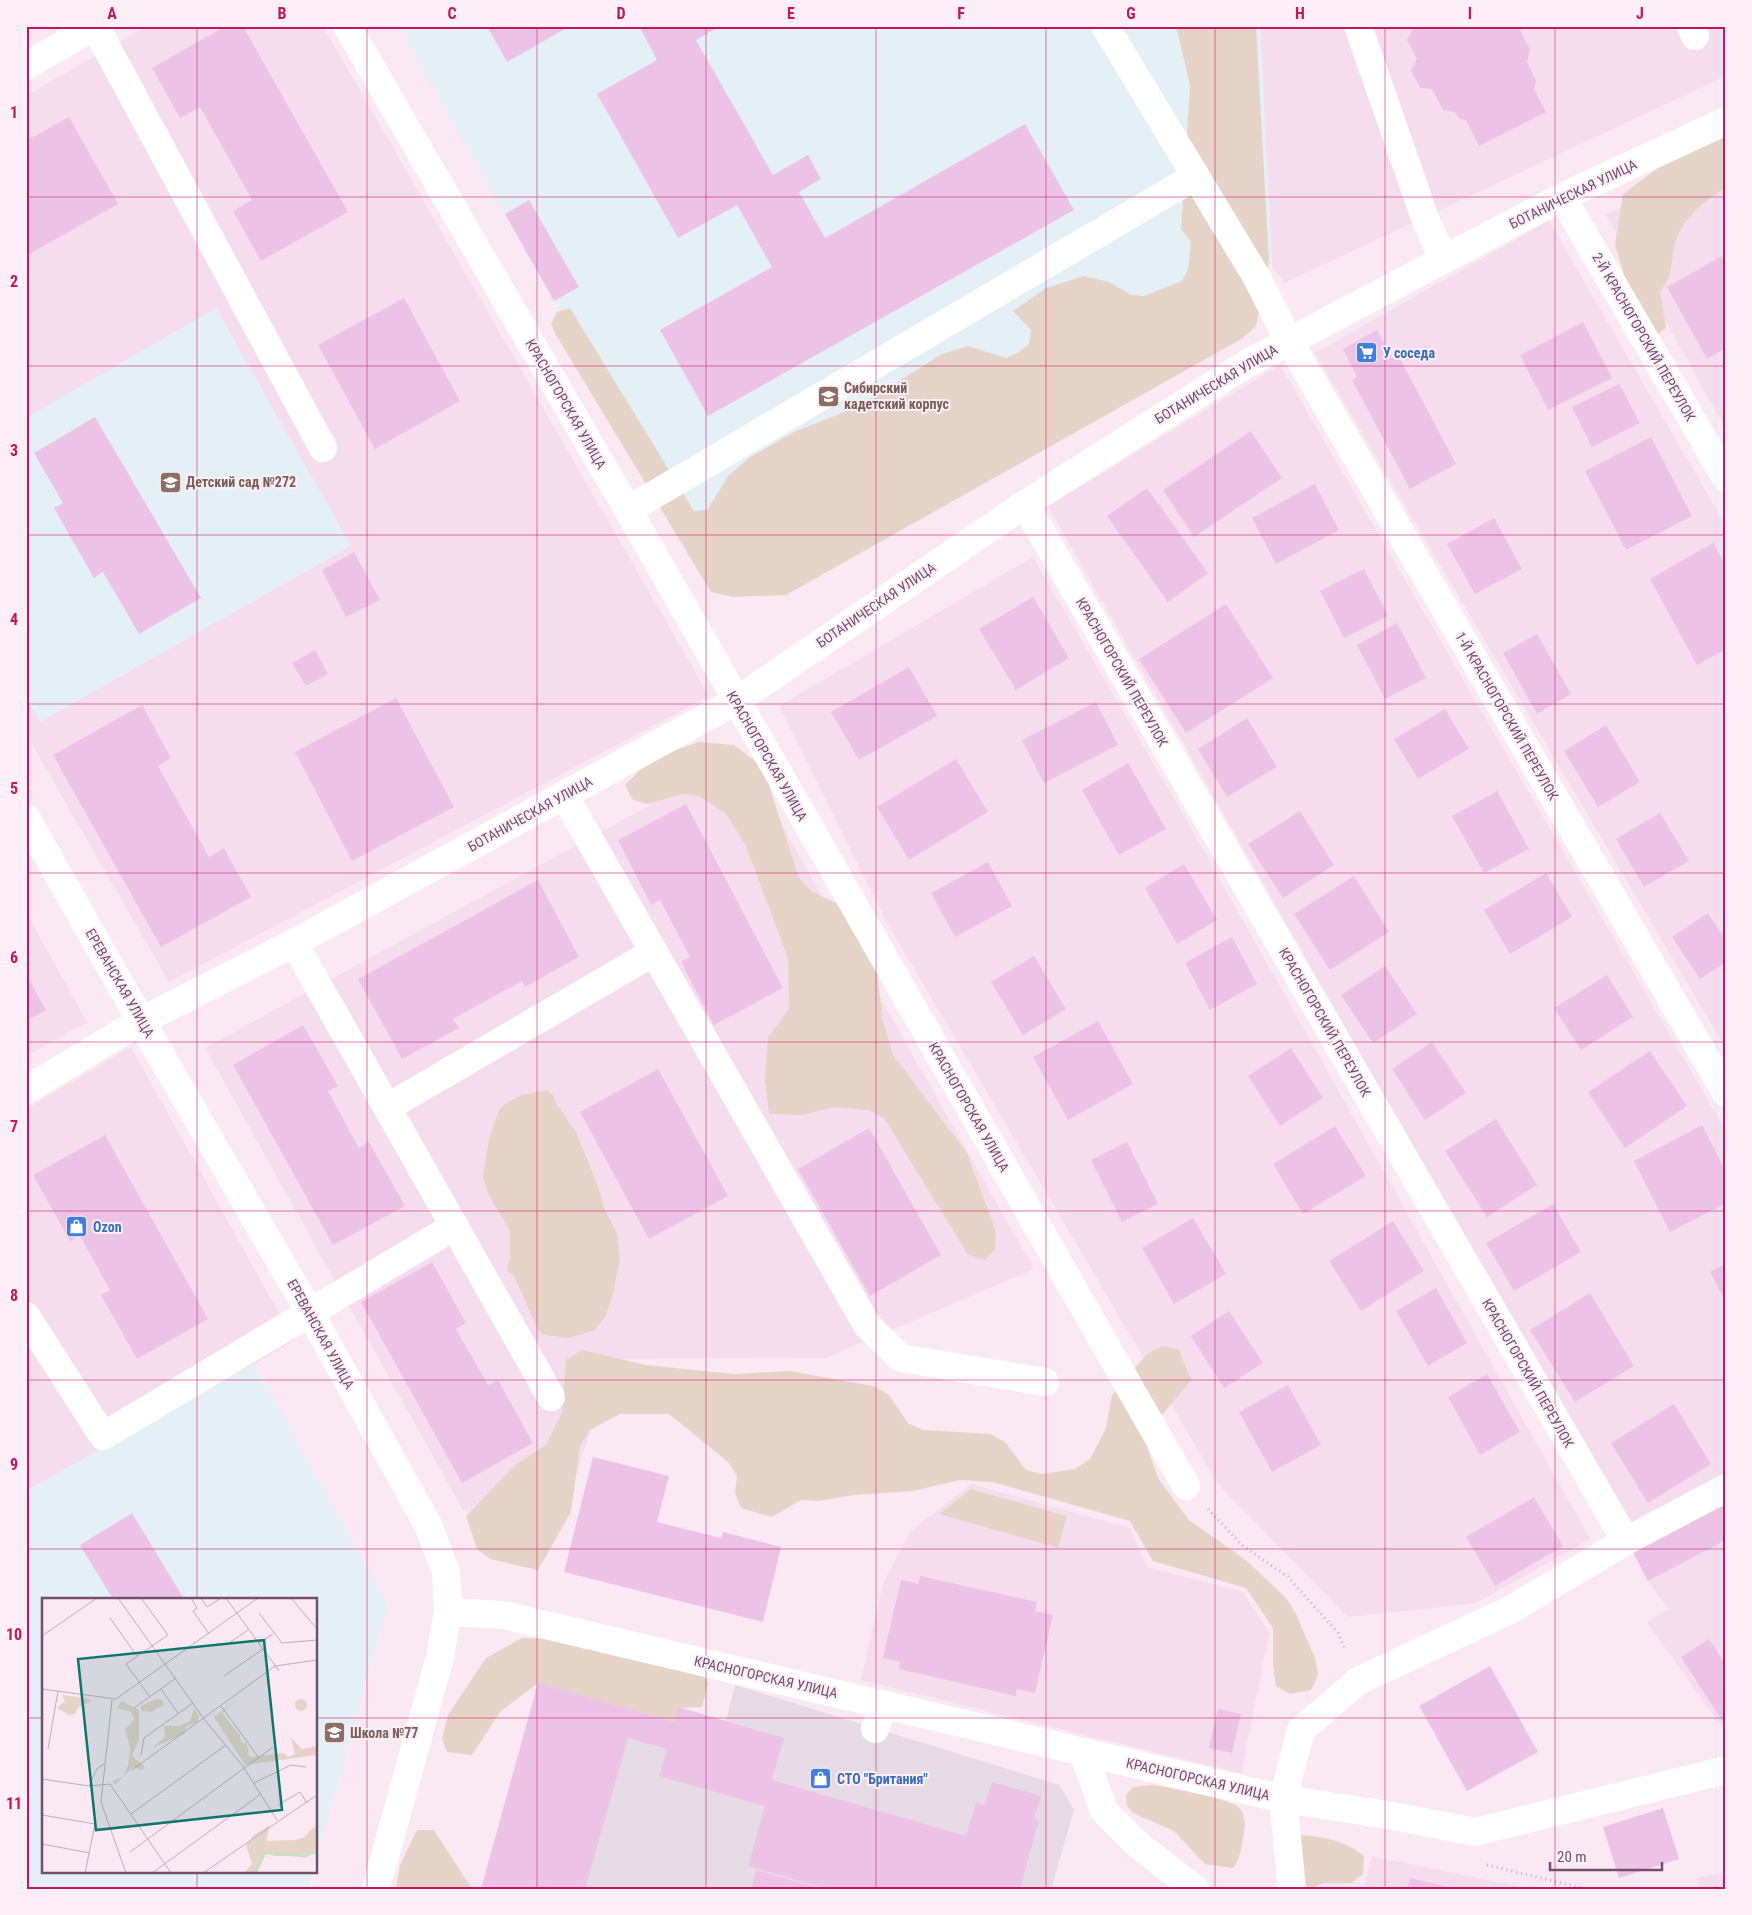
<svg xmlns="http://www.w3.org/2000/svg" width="1752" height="1915" font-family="'Roboto Condensed',sans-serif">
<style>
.residential{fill:#f6ddee}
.industrial{fill:#e6dbe4}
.education{fill:#e5eff6}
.green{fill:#e6d3c8}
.building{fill:#ecc3e6}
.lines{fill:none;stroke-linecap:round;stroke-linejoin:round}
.path{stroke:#d1a6cb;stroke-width:3;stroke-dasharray:1 4;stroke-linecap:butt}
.minor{stroke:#fff;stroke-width:28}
.grid{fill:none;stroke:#c2185b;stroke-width:1;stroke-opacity:0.55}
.labels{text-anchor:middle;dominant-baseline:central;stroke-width:4;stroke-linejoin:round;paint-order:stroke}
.street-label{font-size:14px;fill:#714f6d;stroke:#fdeef8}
.shop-label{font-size:14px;font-weight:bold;fill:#366cbe;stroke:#fdeef8;text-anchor:start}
.education-label{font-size:14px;font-weight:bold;fill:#785e54;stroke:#fdeef8;text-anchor:start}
.inset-river{fill:none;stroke:#c2e1bf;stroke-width:2.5}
.inset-road{fill:none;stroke:#c3abbd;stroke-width:1}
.view{fill:#0f766e;fill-opacity:0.15;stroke:#0f766e;stroke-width:2.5}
.inset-edge{fill:none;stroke:#714f6d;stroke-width:2.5}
.neatline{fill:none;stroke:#c2185b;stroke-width:2}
.grid-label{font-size:16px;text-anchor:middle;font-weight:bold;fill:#c2185b}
</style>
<rect width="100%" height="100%" fill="#fae8f3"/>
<!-- residential -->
<g class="residential">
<path d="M147,26H323L709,696L169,982L26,734V96Z"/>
<path d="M1260,26H1726V76L1284,283L1272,267Z"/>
<path d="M1726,151V429L1606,215Z"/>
<path d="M1549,221L1726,526V1049L1315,353Z"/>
<path d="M1280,365L1726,1131V1472L1629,1524L1048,506Z"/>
<path d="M1033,557L1190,826L1590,1539L1476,1603L1348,1617L1218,1484L886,921L779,706Z"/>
<path d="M742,755L1034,1269L826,1358L615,1359L557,1530L463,1510L205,1048Z"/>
<path d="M26,912L87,1022L26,1056Z"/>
<path d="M131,1047L294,1340L254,1364L26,1491V1109Z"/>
<path d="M971,1484L1130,1528L1147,1567L1243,1592L1269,1633L1241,1773L861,1680L883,1583L910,1532Z"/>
<path d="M1726,1504V1730H1724L1647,1622L1669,1609L1648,1581L1633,1552Z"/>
<path d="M1372,1856L1531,1889H1363Z"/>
<path d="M1726,1872V1889H1700L1696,1878Z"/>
</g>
<!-- industrial -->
<path class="industrial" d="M538,1683L726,1721L735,1685L1059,1785L1074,1810L1051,1889H481Z"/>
<!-- education -->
<g class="education">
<path d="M399,26H1260L1272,267L719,586L661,491Z"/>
<path d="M216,308L351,546L40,722L26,698V418Z"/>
<path d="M254,1364L387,1605L316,1861V1599H44V1871H313L309,1889H26V1491Z"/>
</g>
<!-- green -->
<g class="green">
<path d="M1176,26H1256L1269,261L1256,326L1243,338L786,595L733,597L711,592L556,335L551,324L557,312L570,308L694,511L707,510L729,475L749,458L794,432L859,406L942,354L968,346L1006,358L1019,352L1029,344L1031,330L1013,311L1046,288L1084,276L1109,282L1131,295L1144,296L1182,281L1188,269L1191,242L1181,229L1190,85Z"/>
<path d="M1726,133V187C1706,200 1681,219 1675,244C1670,263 1674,275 1660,291L1666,328L1654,337L1633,304L1615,245L1623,194L1694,141Z"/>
<path d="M699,742L734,745L763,767L799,878L811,891L871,920L883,1022L893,1055L967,1153L996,1232L995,1250L984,1260L968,1255L884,1118L868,1110L835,1107L802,1115L769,1114L765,1079L768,1037L789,1009L788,958L745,844L726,814L699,796L682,794L648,804L633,800L625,785L651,759Z"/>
<path d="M547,1090L553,1095L556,1103L576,1132L599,1189L604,1208L617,1233L620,1259L613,1294L605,1317L595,1330L569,1338L544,1335L538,1330L514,1276L507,1270L510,1257V1231L488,1194L483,1176L489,1139L499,1110L505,1104L521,1095Z"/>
<path d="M1163,1346L1179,1350L1191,1380L1149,1431L1147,1446L1158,1478L1189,1520L1247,1561L1286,1598L1295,1612L1315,1658L1318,1675L1311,1690L1290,1694L1276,1686L1273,1666V1628L1246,1588L1153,1561L1130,1521L992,1482L960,1480L913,1491L854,1495L818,1501L801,1500L772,1517L741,1508L735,1493L737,1476L728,1462L669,1414H620L590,1430L580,1446L571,1512L538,1570L490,1559L477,1549L466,1516L515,1465L546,1445L562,1412L566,1360L582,1350L646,1365L734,1374L789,1371L873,1386L888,1394L908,1423L923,1430L990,1434L1005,1442L1026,1470L1042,1474L1075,1469L1090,1459L1106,1428L1112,1395L1147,1354Z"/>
<path d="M971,1489L1067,1516L1058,1548L939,1514Z"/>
<path d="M522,1638L588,1640L700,1672L708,1683L702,1707L678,1708L674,1722L538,1683L500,1712L472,1755L447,1752L442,1739L448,1715L486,1658Z"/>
<path d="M1153,1785C1170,1788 1225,1798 1237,1806C1247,1814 1245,1829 1243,1839C1241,1850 1240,1859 1233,1868L1205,1864L1174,1831L1133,1813L1127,1806L1126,1795L1133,1787Z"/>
<path d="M417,1830H434L472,1889H396L400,1865Z"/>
<path d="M1298,1835C1322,1836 1346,1841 1364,1856L1363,1874L1351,1883H1324L1309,1889H1289Z"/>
</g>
<!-- building -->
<g class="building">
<path d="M226,26H243L348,212L261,261L233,211L252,200L200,107L180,118L152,68Z"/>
<path d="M487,26H570L507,62Z"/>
<path d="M639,26H720L696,40L773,175L808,155L821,179L799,192L825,238L1025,124L1074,210L708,416L660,330L772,267L737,205L678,238L597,94L657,60Z"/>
<path d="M1412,26H1518L1530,50L1527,62L1536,81L1534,89L1546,112L1479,146L1466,120L1459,119L1455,112L1443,110L1432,89L1420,88L1411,70L1417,59L1407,40L1413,29Z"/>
<path d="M69,117L118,204L26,256V141Z"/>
<path d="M529,200L579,287L554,301L505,214Z"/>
<path d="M1722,256L1726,263V348L1707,359L1667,287Z"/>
<path d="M404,298L460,401L375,449L318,345Z"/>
<path d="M1583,322L1612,378L1548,410L1520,355Z"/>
<path d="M1377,330L1392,358L1398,355L1456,464L1410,489L1352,380L1357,377L1343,349Z"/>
<path d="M1619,384L1640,423L1592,447L1572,407Z"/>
<path d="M95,417L201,598L139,634L103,572L94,578L54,508L63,503L34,453Z"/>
<path d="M1251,431L1282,478L1194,537L1163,490Z"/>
<path d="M1651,437L1692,516L1626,550L1585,471Z"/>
<path d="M1315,484L1339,530L1276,564L1252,518Z"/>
<path d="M1147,488L1208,573L1168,602L1107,516Z"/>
<path d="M1494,518L1522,569L1475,594L1447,544Z"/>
<path d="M1713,543L1726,566V649L1697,665L1650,579Z"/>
<path d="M354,552L380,600L346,617L322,570Z"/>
<path d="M1364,569L1388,616L1344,638L1320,591Z"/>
<path d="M1033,597L1069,658L1016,690L979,629Z"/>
<path d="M1226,604L1273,678L1186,733L1139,659Z"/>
<path d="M1397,623L1426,678L1385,699L1357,645Z"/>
<path d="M1537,634L1571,694L1537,714L1503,653Z"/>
<path d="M315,650L328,674L306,686L292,663Z"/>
<path d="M909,667L937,716L859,760L831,712Z"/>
<path d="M396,698L454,807L352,861L295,752Z"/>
<path d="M1096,702L1118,745L1044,783L1022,740Z"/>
<path d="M142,705L171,758L158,766L209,857L224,848L251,897L161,947L53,755Z"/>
<path d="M1445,709L1469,749L1418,779L1394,739Z"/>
<path d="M1247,718L1277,767L1227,797L1198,749Z"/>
<path d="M1606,725L1640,782L1598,807L1564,751Z"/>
<path d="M956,759L988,812L909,860L877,807Z"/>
<path d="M1128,763L1166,829L1119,855L1082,790Z"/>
<path d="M1497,791L1529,849L1484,873L1452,816Z"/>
<path d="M686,804L783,988L714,1025L681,962L690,957L660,900L651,905L618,840Z"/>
<path d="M1300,811L1334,865L1283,898L1248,844Z"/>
<path d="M1660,813L1689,861L1644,887L1616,839Z"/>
<path d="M988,862L1012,906L955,937L931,893Z"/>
<path d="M1184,864L1217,920L1177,944L1145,888Z"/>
<path d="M1546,873L1572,917L1510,954L1484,910Z"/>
<path d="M1354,876L1389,932L1330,970L1294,914Z"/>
<path d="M538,880L579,957L525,987L522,981L453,1019L459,1028L402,1059L358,979Z"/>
<path d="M1708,913L1726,941V962L1700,979L1672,937Z"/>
<path d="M1232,937L1257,984L1210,1010L1185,963Z"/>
<path d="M1034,956L1066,1009L1023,1035L991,982Z"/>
<path d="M1385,966L1417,1014L1373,1043L1341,995Z"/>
<path d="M26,975L46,1010L26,1021Z"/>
<path d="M1607,975L1633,1017L1581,1050L1554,1008Z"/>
<path d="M1098,1021L1133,1084L1068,1120L1033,1057Z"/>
<path d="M303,1025L338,1086L328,1091L359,1148L369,1142L405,1206L333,1245L233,1065Z"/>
<path d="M1432,1042L1466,1093L1425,1120L1392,1069Z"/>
<path d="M1291,1048L1323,1098L1280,1126L1248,1076Z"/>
<path d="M1650,1051L1687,1106L1625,1148L1588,1092Z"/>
<path d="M658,1069L728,1196L649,1239L580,1112Z"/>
<path d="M1496,1119L1537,1185L1487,1217L1445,1151Z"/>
<path d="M1702,1125L1726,1172V1203L1670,1232L1634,1161Z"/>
<path d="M1335,1126L1366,1176L1303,1214L1273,1164Z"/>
<path d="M869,1128L941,1255L870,1296L798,1169Z"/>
<path d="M105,1135L208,1319L137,1359L101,1295L110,1290L80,1236L70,1241L33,1175Z"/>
<path d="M1127,1142L1158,1204L1122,1222L1091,1160Z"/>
<path d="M1553,1204L1581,1252L1514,1291L1486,1243Z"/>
<path d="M1193,1218L1226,1274L1174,1304L1142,1248Z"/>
<path d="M1393,1221L1424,1271L1361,1311L1329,1261Z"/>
<path d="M432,1262L466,1323L456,1329L488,1385L498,1380L533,1443L462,1483L361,1302Z"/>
<path d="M1726,1263V1301L1710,1272Z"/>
<path d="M1436,1288L1467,1343L1428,1366L1396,1311Z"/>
<path d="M1590,1293L1634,1366L1575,1402L1530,1330Z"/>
<path d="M1229,1311L1263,1363L1224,1388L1191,1336Z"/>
<path d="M1487,1374L1520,1432L1480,1455L1448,1397Z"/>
<path d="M1288,1385L1321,1445L1272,1472L1239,1412Z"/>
<path d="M1674,1404L1711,1464L1648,1503L1611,1443Z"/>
<path d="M593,1457L669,1476L657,1522L721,1538L723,1532L781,1547L763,1622L564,1572Z"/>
<path d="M1534,1497L1563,1546L1495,1586L1466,1537Z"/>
<path d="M1726,1504V1540L1648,1581L1633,1552Z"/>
<path d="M132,1513L184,1599H113L80,1545Z"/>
<path d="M920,1576L1037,1602L1035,1611L1053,1615L1035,1693L1017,1689L1016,1696L899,1669L900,1662L883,1658L901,1580L918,1584Z"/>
<path d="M1709,1639L1726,1665V1721L1723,1722L1681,1657Z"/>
<path d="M1490,1666L1538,1752L1467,1791L1419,1706Z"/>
<path d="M538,1683L674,1722L678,1707L784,1738L772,1780L966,1836L976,1802L985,1805L992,1782L1041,1796L1034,1819L1039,1820L1020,1889H827L748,1866L765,1806L659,1776L667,1749L628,1738L585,1889H481Z"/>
<path d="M1218,1709L1241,1714L1232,1753L1209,1748Z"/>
<path d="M1663,1808L1679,1859L1619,1878L1603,1827Z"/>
<path d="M756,1870L819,1888V1889H751Z"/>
<path d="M1410,1878L1452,1888V1889H1407Z"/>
</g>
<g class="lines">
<!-- path -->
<g class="path">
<path d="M1208,1509L1243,1546L1288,1577L1338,1633L1345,1650"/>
<path d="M1487,1865L1586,1889"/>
</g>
<!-- minor -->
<g class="minor">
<path d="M95,26L323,448"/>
<path d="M347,26L628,510L1186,1486"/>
<path d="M1105,26L1256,276L1289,341L1726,1093"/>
<path d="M1358,26L1425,218L1443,259"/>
<path d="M1691,26L1695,36"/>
<path d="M26,66L95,26"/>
<path d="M1562,197L1726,478"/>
<path d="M1025,504L1626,1541"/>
<path d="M628,510L1196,176"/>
<path d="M564,795L867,1325L901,1358L1045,1382"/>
<path d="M26,818L141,1021L310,1313L428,1525L446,1572L448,1612L440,1657L376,1889"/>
<path d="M294,943L551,1397"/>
<path d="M26,1090L141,1021L294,943L736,701L1025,504L1246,364L1562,197L1726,121"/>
<path d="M388,1107L654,952"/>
<path d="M26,1316L103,1436L455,1226"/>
<path d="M448,1612L503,1615L1283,1799L1388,1815L1475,1832L1726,1770"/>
<path d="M875,1729L884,1705"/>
<path d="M1083,1752L1104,1811L1137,1844L1195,1889"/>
<path d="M1292,1889L1283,1799L1301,1730L1358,1681L1510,1610L1626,1541L1726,1488"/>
</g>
</g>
<!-- grid -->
<path class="grid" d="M197,26V1599M367,26V1889M537,26V1889M706,26V1889M876,26V1889M1046,26V1889M1215,26V1889M1385,26V1889M1555,26V1889M26,197H1726M26,366H1726M26,535H1726M26,704H1726M26,873H1726M26,1042H1726M26,1211H1726M26,1380H1726M26,1549H1726M26,1718H44M316,1718H1726M197,1871V1889"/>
<!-- icons -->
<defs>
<symbol id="supermarket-square" viewBox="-11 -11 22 22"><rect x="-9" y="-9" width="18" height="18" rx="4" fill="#3f7fe0" stroke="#fdeef8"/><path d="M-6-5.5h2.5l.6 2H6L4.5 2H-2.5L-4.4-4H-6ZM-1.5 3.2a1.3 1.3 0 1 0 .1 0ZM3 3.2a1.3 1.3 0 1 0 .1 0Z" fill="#fff"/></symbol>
<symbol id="school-square" viewBox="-11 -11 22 22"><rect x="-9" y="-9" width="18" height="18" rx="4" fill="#8d6e63" stroke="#fdeef8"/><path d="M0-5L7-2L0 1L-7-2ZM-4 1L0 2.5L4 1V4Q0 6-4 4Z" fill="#fff"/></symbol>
<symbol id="shop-square" viewBox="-11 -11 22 22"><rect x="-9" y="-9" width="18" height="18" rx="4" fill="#3f7fe0" stroke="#fdeef8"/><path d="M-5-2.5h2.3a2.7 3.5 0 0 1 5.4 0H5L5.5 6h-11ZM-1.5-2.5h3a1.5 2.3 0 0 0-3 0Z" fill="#fff"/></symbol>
</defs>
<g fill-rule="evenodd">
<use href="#supermarket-square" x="1354" y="340" width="25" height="25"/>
<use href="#school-square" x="816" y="384" width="25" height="25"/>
<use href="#school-square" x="158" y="470" width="25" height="25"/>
<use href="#shop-square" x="64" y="1214" width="25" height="25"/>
<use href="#school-square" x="322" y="1720" width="25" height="25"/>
<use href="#shop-square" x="808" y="1766" width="25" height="25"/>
</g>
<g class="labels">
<!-- street labels -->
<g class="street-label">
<text transform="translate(1573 194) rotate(-26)">БОТАНИЧЕСКАЯ УЛИЦА</text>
<text transform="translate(1644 337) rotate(60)">2-Й КРАСНОГОРСКИЙ ПЕРЕУЛОК</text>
<text transform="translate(1216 384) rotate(-31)">БОТАНИЧЕСКАЯ УЛИЦА</text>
<text transform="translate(566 404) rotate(60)">КРАСНОГОРСКАЯ УЛИЦА</text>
<text transform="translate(876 605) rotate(-34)">БОТАНИЧЕСКАЯ УЛИЦА</text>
<text transform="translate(1122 672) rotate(60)">КРАСНОГОРСКИЙ ПЕРЕУЛОК</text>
<text transform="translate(1507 716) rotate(60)">1-Й КРАСНОГОРСКИЙ ПЕРЕУЛОК</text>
<text transform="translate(767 756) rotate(60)">КРАСНОГОРСКАЯ УЛИЦА</text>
<text transform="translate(530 814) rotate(-29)">БОТАНИЧЕСКАЯ УЛИЦА</text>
<text transform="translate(120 983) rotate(60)">ЕРЕВАНСКАЯ УЛИЦА</text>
<text transform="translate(1325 1022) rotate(60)">КРАСНОГОРСКИЙ ПЕРЕУЛОК</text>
<text transform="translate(969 1107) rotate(60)">КРАСНОГОРСКАЯ УЛИЦА</text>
<text transform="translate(321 1334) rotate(61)">ЕРЕВАНСКАЯ УЛИЦА</text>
<text transform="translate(1528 1373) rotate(60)">КРАСНОГОРСКИЙ ПЕРЕУЛОК</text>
<text transform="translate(766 1677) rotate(13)">КРАСНОГОРСКАЯ УЛИЦА</text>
<text transform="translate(1198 1779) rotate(13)">КРАСНОГОРСКАЯ УЛИЦА</text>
</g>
<!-- shop labels -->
<g class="shop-label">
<text x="1383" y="353">У соседа</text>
<text x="93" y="1227">Ozon</text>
<text x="837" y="1779">СТО "Британия"</text>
</g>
<!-- education labels -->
<g class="education-label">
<text x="844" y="388">Сибирский<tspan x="844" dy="16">кадетский корпус</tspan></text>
<text x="186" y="482">Детский сад №272</text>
<text x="350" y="1733">Школа №77</text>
</g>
</g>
<!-- overview -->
<g transform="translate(42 1598)">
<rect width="275" height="275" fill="#fae8f3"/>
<path d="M20,97L45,100L49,103L36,110L33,116L27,117L15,110L23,103ZM198,99L180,115L198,137L199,144L205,146L207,159L242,155L246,159L253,156L249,140L260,151L275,148V157L203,167L172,119ZM253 107a6 6 0 1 1 12 0a6 6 0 1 1-12 0ZM113,101L120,102L122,107L109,114L99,113V108ZM80,103L97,112V141L90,158L103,169L100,172L91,169L73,187L71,183L81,179L86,167L88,150L83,132L92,121L89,114L75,110ZM152,111L157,117L156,124L145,128L142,136L110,150L123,139L122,128H137L148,123ZM275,226V250L267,256L232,258L225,254L215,275H203L210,265L204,247L212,237L228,227L224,243L252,242L261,240Z" fill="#e6d3c8"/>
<path class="inset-river" d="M212,275L223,255L263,258L275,253"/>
<path class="inset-road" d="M76,0L162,121L200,167L235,222M99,0L126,37L84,66L108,99M149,0L155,10L151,13L167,36M159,0L165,9L179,0M184,0L237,73M249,0L275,31M217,15L240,45L275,42M68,20L95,58M0,38L55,0M217,45L231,36M184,47L206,32M182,78L221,51M0,91L74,101L216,0M119,91L136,115M70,102L59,204L84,275M179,108L217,160M92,110L134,80M6,151L16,93M99,157L102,140L151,105M90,172L233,68L275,62M0,181L47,188L68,186L129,275M212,185L249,167L264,169M47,188L55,171L63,165M236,207L258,194L265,205M89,216L184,147M0,217L53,226L43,275M0,246L48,255M88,254L231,149M110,275L219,196M161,275L275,197"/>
<path class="view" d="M222,42L240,212L54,232L36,61Z"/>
<rect width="275" height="275" class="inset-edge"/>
</g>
<!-- border -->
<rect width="1752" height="1915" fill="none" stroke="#fdeef8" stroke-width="55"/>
<!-- scale -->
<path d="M1550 1862v8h112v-8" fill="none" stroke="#714f6d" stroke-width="2.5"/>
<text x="1557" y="1862" font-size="15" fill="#714f6d" stroke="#fdeef8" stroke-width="4" paint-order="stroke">20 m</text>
<rect x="28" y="28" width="1696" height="1860" class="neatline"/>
<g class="grid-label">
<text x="112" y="19">A</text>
<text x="282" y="19">B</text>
<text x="452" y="19">C</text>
<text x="621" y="19">D</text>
<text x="791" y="19">E</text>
<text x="961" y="19">F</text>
<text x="1131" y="19">G</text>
<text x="1300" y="19">H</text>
<text x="1470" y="19">I</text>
<text x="1640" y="19">J</text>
<text x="14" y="118">1</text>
<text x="14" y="287">2</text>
<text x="14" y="456">3</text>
<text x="14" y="625">4</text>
<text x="14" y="794">5</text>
<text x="14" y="963">6</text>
<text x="14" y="1132">7</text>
<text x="14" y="1301">8</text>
<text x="14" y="1470">9</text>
<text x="14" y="1640">10</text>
<text x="14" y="1809">11</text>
</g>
</svg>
